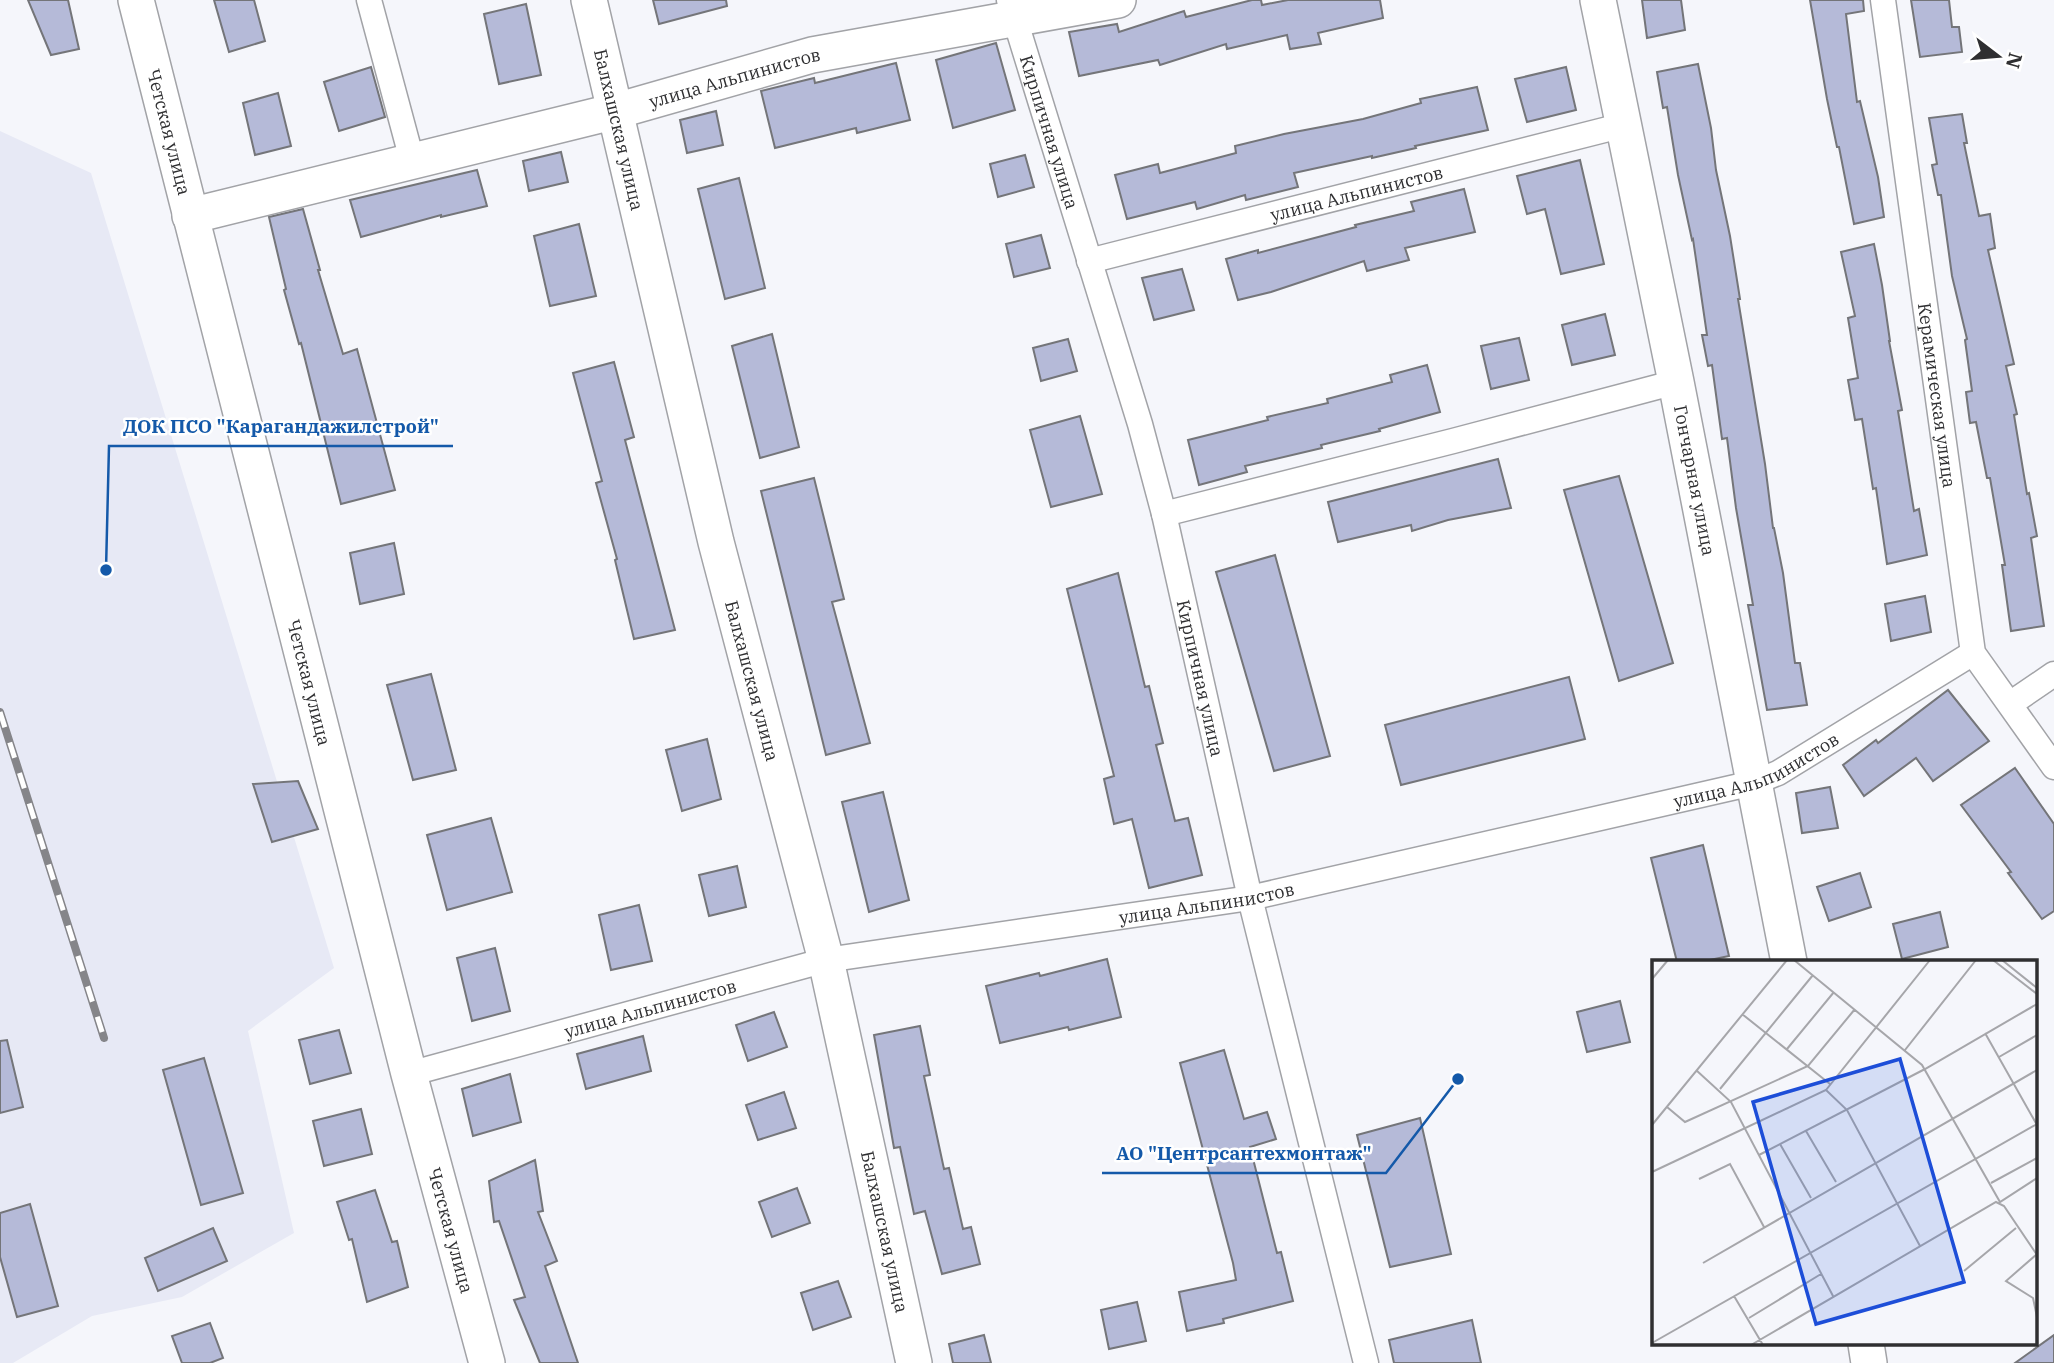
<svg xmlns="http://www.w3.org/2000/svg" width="2054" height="1363" font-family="'IBM Plex Serif',serif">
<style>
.built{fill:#e7e9f5}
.building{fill:#b5bad8;stroke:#747579;stroke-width:2}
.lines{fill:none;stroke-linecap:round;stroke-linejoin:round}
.street-casing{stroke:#a2a3a7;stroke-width:27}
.secondary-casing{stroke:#a2a3a7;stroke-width:38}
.street{stroke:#fff;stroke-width:24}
.secondary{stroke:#fff;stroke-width:35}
.rail-casing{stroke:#858589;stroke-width:8}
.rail{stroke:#fff;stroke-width:5;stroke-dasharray:16;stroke-linecap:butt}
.labels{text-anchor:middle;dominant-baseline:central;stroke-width:5;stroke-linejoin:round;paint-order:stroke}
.street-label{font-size:18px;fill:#2f2f31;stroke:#fff}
.inset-road{fill:none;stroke:#a6a6aa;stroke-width:2}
.view{fill:#1d4ed8;fill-opacity:0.15;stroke:#1d4ed8;stroke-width:3.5}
.inset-edge{fill:none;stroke:#2f2f31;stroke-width:3.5}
.leader{fill:none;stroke:#1459a9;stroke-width:2.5}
.callout-dot{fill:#1459a9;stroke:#fff;stroke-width:2.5}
.callout-label{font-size:19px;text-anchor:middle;font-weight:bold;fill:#1459a9;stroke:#fff;stroke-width:5;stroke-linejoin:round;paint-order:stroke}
</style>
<rect width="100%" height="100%" fill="#f5f6fb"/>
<!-- built -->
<path class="built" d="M0,131L91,173L334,968L248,1031L294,1233L182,1297L92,1316L13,1363H0Z"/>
<!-- building -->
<g class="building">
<path d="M28,0H68L79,49L51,55Z"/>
<path d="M214,0H254L265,41L229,52Z"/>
<path d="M653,0H726L727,6L659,24Z"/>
<path d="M1252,0H1261L1262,5L1288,0H1380L1383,18L1318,33L1321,44L1290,49L1287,35L1227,49L1226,44L1160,65L1158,60L1079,76L1069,32L1117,24L1119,32L1184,11L1186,17Z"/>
<path d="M1642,0H1681L1685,30L1647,38Z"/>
<path d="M1810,0H1863L1864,11L1846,14L1857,102L1860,101L1878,177L1884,217L1854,224L1839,147H1837L1827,99Z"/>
<path d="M1911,0H1949L1952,27H1959L1962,52L1920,57Z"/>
<path d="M526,4L541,75L499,84L484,14Z"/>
<path d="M996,43L1015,110L953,128L936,60Z"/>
<path d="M896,63L910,120L857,133L856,128L775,148L761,91L814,78L815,83Z"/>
<path d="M1698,64L1711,128L1716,170L1730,236L1740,299H1738L1765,464L1773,528H1774L1783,573L1795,663H1800L1807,705L1767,710L1748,605H1753L1736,508L1727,438L1722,439L1712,365L1708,366L1702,335H1707L1693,239L1692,240L1678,175L1667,107L1663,108L1657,72Z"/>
<path d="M371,67L385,117L339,131L324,82Z"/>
<path d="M1566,67L1576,110L1527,122L1515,79Z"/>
<path d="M1477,87L1488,130L1415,146L1416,148L1372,158V156L1294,173L1298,187L1246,200L1245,195L1197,209L1195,202L1127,219L1115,175L1158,164L1160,173L1236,153L1235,146L1284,134L1363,119L1421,103L1420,99Z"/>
<path d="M278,93L291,146L255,155L243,103Z"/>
<path d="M716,111L723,145L687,153L680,120Z"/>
<path d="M1962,114L1967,143H1964L1979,216L1990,214L1995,248L1988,250L2014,364L2006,366L2017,414L2014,415L2027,494L2029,493L2037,536L2031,538L2044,626L2011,631L2002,565H2005L1990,478H1987L1976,422L1970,423L1966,392L1972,391L1965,340L1967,339L1952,276L1941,195H1938L1932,165L1937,164L1929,118Z"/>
<path d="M561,152L568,182L529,191L523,161Z"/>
<path d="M1025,155L1034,187L998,197L990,164Z"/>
<path d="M1580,160L1604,264L1561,274L1545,209L1527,214L1517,176Z"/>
<path d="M477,170L487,206L441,217V215L361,237L350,200Z"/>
<path d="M739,178L765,288L725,299L698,189Z"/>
<path d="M1464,189L1475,232L1405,248L1409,260L1367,271L1364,261L1271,292L1238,300L1226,259L1258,250V253L1356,227L1355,225L1414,211L1411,202Z"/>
<path d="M303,209L320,270H318L343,354L357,349L395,490L341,504L301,343L299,344L284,290L286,289L269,217Z"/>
<path d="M579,224L596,296L550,306L534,236Z"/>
<path d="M1041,235L1050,268L1014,277L1006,244Z"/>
<path d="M1874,244L1882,285L1890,341H1889L1902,410L1898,411L1914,511L1919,509L1927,555L1887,564L1876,488L1873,489L1862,419L1855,420L1848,380L1858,378L1848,318L1855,316L1841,252Z"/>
<path d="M1182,269L1194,310L1154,320L1142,278Z"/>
<path d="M1605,314L1615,355L1572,365L1562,325Z"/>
<path d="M772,334L799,447L760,458L732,346Z"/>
<path d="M1519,338L1529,380L1491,389L1481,346Z"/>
<path d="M1068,339L1077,371L1041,381L1033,348Z"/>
<path d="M614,362L634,437L625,440L675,630L634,639L615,560L617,559L596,483L602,481L573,373Z"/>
<path d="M1427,365L1440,412L1379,429L1380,431L1321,445L1322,448L1245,466L1247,472L1199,485L1188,440L1268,420L1267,417L1328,403L1327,399L1392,382L1390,375Z"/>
<path d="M1080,416L1102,494L1051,507L1030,430Z"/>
<path d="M1498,459L1511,508L1448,520L1412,531L1411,525L1338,542L1328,502Z"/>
<path d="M1619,476L1673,663L1619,681L1564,490Z"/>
<path d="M814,478L844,599L832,602L870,743L826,755L761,491Z"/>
<path d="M394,543L404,594L360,604L350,553Z"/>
<path d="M1275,555L1330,756L1274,771L1216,572Z"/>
<path d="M1118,573L1145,687L1149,686L1163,743L1156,745L1175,821L1188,818L1202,875L1149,888L1132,819L1114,824L1104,779L1114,776L1067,589Z"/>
<path d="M1925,596L1931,632L1891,641L1885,604Z"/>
<path d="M431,674L456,770L413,780L387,685Z"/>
<path d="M1569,677L1585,739L1401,785L1385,725Z"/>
<path d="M1948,690L1989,741L1933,781L1916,758L1864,796L1843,765L1876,740L1878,743Z"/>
<path d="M707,739L721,799L682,811L666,750Z"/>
<path d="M2015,768L2054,824V911L2042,919L2008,873L2011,872L1961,805Z"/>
<path d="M298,781L318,829L272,842L253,784Z"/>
<path d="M1830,787L1838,828L1802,833L1796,793Z"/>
<path d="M883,792L909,900L869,912L842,802Z"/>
<path d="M491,818L512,892L447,910L427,835Z"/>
<path d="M1703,845L1729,956L1700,962H1677L1651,858Z"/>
<path d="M737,866L746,907L709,916L699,875Z"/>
<path d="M1860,873L1871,907L1829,921L1817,887Z"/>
<path d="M639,905L652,961L611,970L599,915Z"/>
<path d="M1940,912L1948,947L1902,959L1893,924Z"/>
<path d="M495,948L510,1011L472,1021L457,958Z"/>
<path d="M1107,959L1121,1017L1069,1030L1068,1027L1000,1043L986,986L1039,973L1040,976Z"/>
<path d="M1620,1001L1630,1042L1587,1052L1577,1012Z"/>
<path d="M774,1012L787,1047L748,1061L736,1025Z"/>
<path d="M920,1026L930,1075L924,1076L944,1169L949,1168L963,1229L971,1227L980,1264L942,1274L925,1211L914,1214L900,1147L894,1148L874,1035Z"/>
<path d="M339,1030L351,1073L310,1084L299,1040Z"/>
<path d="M643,1036L651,1071L586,1089L577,1054Z"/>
<path d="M7,1040L23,1107L0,1113V1041Z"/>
<path d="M1224,1050L1244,1119L1267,1112L1276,1139L1250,1147L1277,1253L1281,1252L1293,1301L1223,1319L1224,1323L1187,1331L1179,1292L1236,1280L1233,1263L1180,1063Z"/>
<path d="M204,1058L243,1193L201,1205L163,1070Z"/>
<path d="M510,1074L521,1122L473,1136L462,1089Z"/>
<path d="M784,1092L796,1128L758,1140L746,1105Z"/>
<path d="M361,1109L372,1154L324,1166L313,1121Z"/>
<path d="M1420,1118L1451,1254L1390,1267L1357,1135Z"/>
<path d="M535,1160L543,1211L538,1212L557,1261L545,1266L578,1363H540L514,1300L525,1297L499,1221L494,1222L489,1181Z"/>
<path d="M797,1188L810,1223L772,1237L759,1202Z"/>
<path d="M375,1190L392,1242L397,1241L408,1287L367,1302L352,1239L349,1240L337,1202Z"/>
<path d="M30,1204L58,1306L17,1317L0,1257V1213Z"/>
<path d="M213,1228L227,1261L158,1291L145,1258Z"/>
<path d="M838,1281L851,1317L813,1330L801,1293Z"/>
<path d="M1137,1302L1146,1341L1109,1349L1101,1310Z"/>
<path d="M1472,1320L1481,1363H1394L1389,1340Z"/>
<path d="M210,1323L223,1358L210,1363H182L172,1336Z"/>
<path d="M984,1335L991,1363H953L949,1344Z"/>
<path d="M2054,1335V1363H2015Z"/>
</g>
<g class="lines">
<defs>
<g id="street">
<path d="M369,0L412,160"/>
<path id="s1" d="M1009,0L1140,424L1164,514L1250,898L1366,1363"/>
<path id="s2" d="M1883,0L1973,653L2054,767"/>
<path id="s3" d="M1089,261L1624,125"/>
<path d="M1164,514L1453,441L1676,382"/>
<path d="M2010,704L2054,674"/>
<path id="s4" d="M409,1074L826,960L1250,898L1753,783L1778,773L1973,653"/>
</g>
<g id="secondary">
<path id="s5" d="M136,0L409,1074L487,1363"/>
<path id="s6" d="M589,0L716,542L826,960L914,1363"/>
<path id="s7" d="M1598,0L1676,382L1789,962"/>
<path id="s8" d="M190,216L616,111L812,55L1118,0"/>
<path d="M1866,1344L1869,1363"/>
</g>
</defs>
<!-- street casing -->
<use href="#street" class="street-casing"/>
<!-- secondary casing -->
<use href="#secondary" class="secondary-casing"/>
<!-- street -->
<use href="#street" class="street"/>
<!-- secondary -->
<use href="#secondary" class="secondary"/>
<defs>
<path id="rail" d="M0,712L104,1038"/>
</defs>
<!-- rail casing -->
<use href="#rail" class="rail-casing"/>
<!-- rail -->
<use href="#rail" class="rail"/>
</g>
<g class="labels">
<!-- street labels -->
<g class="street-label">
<text stroke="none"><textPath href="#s8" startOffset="562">улица Альпинистов</textPath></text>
<text stroke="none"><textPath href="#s6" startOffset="133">Балхашская улица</textPath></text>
<text stroke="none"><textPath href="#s1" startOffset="138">Кирпичная улица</textPath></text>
<text stroke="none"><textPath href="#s5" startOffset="136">Четская улица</textPath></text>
<text stroke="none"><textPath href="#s3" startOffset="276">улица Альпинистов</textPath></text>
<text stroke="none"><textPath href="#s2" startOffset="399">Керамическая улица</textPath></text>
<text stroke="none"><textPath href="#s7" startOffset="490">Гончарная улица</textPath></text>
<text stroke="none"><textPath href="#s1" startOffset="705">Кирпичная улица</textPath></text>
<text stroke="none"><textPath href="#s6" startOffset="700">Балхашская улица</textPath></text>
<text stroke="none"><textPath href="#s5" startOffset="704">Четская улица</textPath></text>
<text stroke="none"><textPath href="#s4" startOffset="1384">улица Альпинистов</textPath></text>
<text stroke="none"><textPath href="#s4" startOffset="817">улица Альпинистов</textPath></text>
<text stroke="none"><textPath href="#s4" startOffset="250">улица Альпинистов</textPath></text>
<text stroke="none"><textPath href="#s5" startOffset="1270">Четская улица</textPath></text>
<text stroke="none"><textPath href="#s6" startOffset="1267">Балхашская улица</textPath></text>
</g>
</g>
<!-- overview -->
<g transform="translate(1652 960)">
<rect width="385" height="385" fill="#f5f6fb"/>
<path class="inset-road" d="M142,0L270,105L348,242L385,218M341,0L385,34M350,0L385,28M0,19L16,0M90,54L178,124M333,73L385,165M135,89L182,32M253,90L324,0M347,97L385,75M44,110L79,142L181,336M68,129L161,15M174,130L195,150L268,286M15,147L33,162L156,106L203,49M0,165L135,0M154,171L184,222M128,184L159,238M107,195L273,109L385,44M0,212L174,130L278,0M47,219L78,204L112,267M339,223L385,198M385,294L354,321L381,338L385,357M51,303L385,110M312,311L364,268M82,336L111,385M97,358L169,314M0,383L385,164M99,385L344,242L352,246L385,295"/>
<path class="view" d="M248,99L312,322L164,364L101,142Z"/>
<rect width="385" height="385" class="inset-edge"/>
</g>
<!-- callouts -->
<path class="leader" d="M106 570L109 446H453M1458 1079L1386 1173H1102"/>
<g class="callout-dot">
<circle cx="106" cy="570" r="7"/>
<circle cx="1458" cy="1079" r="7"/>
</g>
<g class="callout-label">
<text x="281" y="433">ДОК ПСО "Карагандажилстрой"</text>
<text x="1244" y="1160">АО "Центрсантехмонтаж"</text>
</g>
<!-- north arrow -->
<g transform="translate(1998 56) rotate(106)" stroke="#ffffff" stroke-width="5" paint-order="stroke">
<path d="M0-5L12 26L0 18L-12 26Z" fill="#2f2f31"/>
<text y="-10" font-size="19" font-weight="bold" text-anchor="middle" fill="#2f2f31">N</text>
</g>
</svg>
